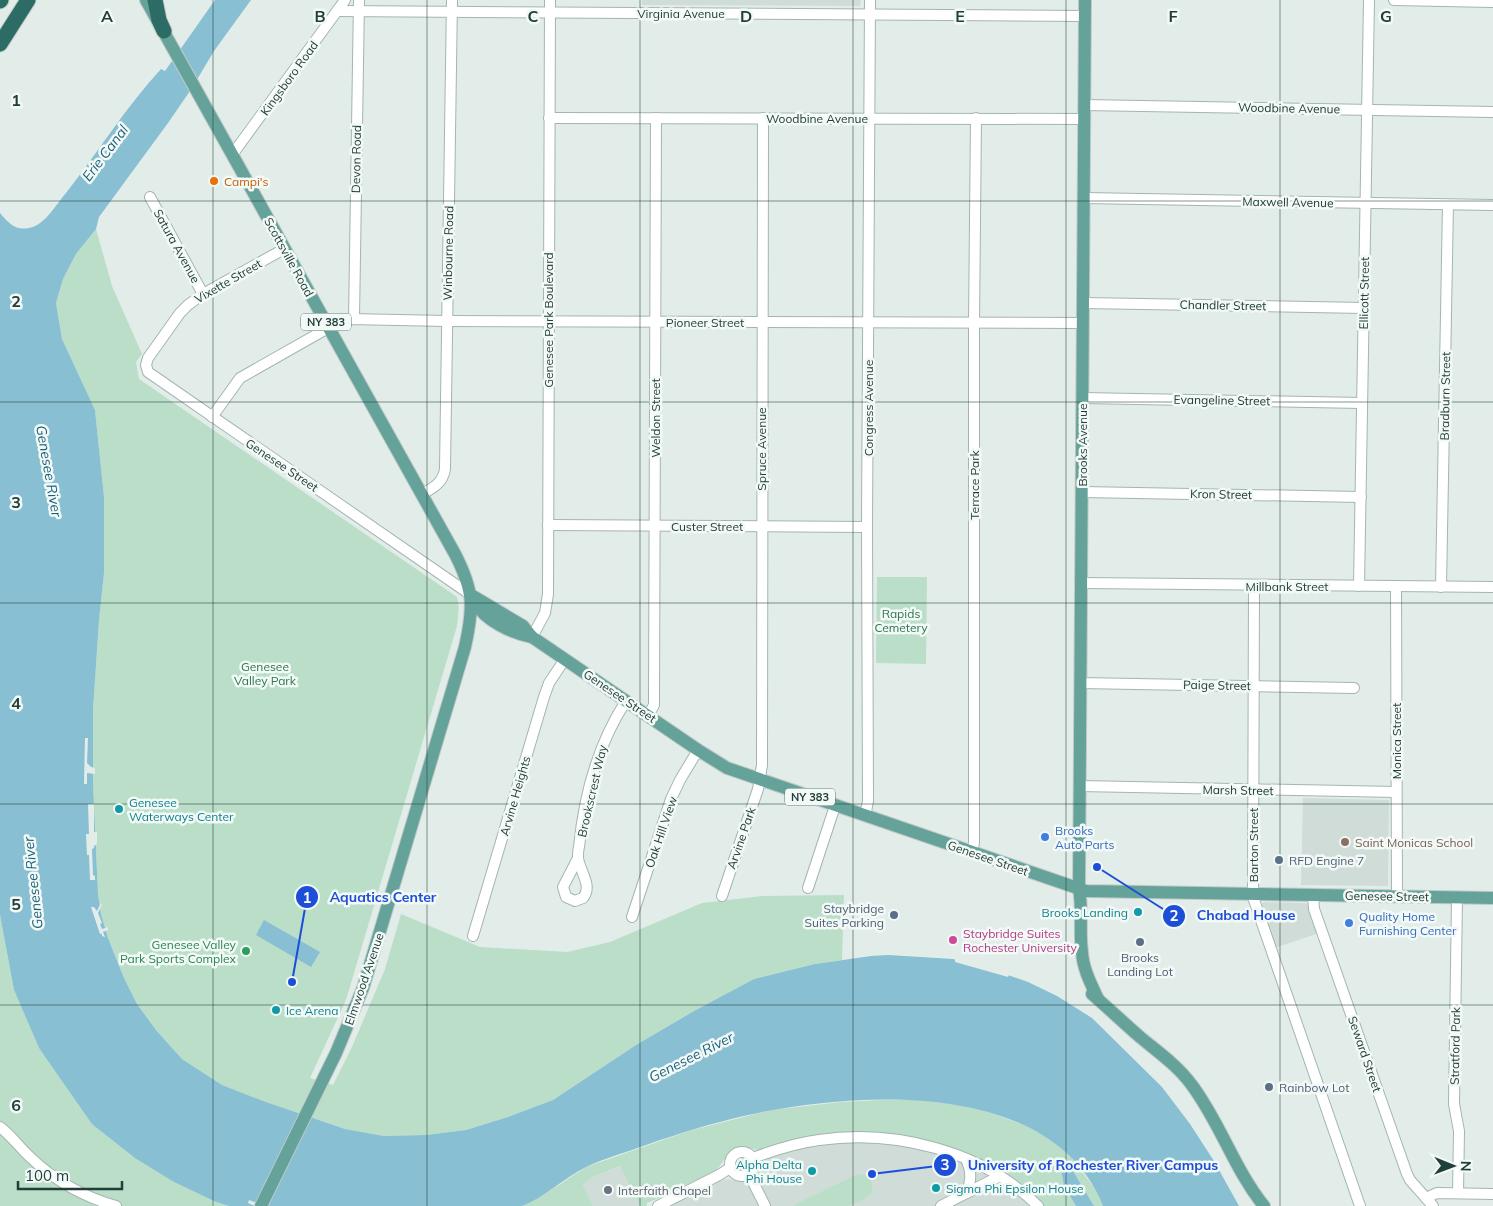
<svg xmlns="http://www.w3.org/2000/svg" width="1493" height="1206" font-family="Mulish,sans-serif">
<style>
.built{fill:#d0dcd8}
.green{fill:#badec8}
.water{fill:#89bfd3}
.pier{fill:#e2ede9}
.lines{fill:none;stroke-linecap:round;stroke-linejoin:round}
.minor-casing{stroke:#a4b5b1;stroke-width:12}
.major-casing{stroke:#c1c9c8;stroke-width:14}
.highway-casing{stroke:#c1c9c8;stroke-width:17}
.minor{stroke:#fff;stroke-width:10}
.major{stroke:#65a39a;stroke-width:12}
.highway{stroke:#2d6b65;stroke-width:15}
.grid{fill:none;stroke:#213e39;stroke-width:1;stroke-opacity:0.55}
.food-dot{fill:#e8710a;stroke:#f3f9f6;stroke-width:2}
.culture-dot{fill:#0f9aa8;stroke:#f3f9f6;stroke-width:2}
.shop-dot{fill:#3f7fe0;stroke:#f3f9f6;stroke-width:2}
.education-dot{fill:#8d6e63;stroke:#f3f9f6;stroke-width:2}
.service-dot{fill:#5c6f8a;stroke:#f3f9f6;stroke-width:2}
.hotel-dot{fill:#d1479c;stroke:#f3f9f6;stroke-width:2}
.leisure-dot{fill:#2e9e5b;stroke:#f3f9f6;stroke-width:2}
.worship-dot{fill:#6b7280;stroke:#f3f9f6;stroke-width:2}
.labels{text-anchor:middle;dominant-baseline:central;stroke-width:5;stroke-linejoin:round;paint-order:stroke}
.shield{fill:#f3f9f6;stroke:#607672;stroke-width:1}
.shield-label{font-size:11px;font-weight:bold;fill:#213e39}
.street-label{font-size:12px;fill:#213e39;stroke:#f3f9f6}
.food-label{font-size:12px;fill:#c56008;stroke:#f3f9f6;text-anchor:start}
.park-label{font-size:12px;fill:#2b7650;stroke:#f3f9f6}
.culture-label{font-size:12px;fill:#0d838f;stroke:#f3f9f6;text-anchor:start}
.shop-label{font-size:12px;fill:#366cbe;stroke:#f3f9f6;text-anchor:start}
.education-label{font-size:12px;fill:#785e54;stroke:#f3f9f6;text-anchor:start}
.service-label{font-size:12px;fill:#4e5e75;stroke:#f3f9f6;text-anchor:start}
.hotel-label{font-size:12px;fill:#b23c85;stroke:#f3f9f6;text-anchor:start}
.leisure-label{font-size:12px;fill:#27864d;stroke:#f3f9f6;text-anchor:end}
.worship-label{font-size:12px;fill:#5b616d;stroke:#f3f9f6;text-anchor:start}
.water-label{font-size:14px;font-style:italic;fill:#1a617b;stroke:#f3f9f6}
.grid-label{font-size:16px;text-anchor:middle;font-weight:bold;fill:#213e39;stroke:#f3f9f6;stroke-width:5;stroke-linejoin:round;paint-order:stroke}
.leader{fill:none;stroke:#1d4ed8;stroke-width:2}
.callout-dot{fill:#1d4ed8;stroke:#f3f9f6;stroke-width:2}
.mark-label{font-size:15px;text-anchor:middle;font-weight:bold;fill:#fff}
.callout-label{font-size:14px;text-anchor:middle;font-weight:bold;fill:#1d4ed8;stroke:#f3f9f6;stroke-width:5;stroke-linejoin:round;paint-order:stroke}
</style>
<rect width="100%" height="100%" fill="#e2ede9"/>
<!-- built -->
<g class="built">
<path d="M642,0H861L860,6L642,5Z"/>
<path d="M1303,798L1389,800L1388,886L1301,885Z"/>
<path d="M1264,902L1306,903L1310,907L1319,933L1275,948L1260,905Z"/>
<path d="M835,1141L901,1145L952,1158L979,1170L1004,1183L1033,1206H667L719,1180L729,1179L739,1182L757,1174L763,1162L768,1157L785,1151Z"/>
<path d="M621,1166L640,1206H593L583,1185L591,1178Z"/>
</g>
<!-- green -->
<g class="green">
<path d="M96,229L112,286L142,354L136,362L139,379L457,597C460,606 458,616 457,626L346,1000L310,1078L333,1085L352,1047L385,969L401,914L480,947L567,952L610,942L702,903L762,896L844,895L842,960L815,964L754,979L694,1011L636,1045L553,1100L508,1117L466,1130L426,1135L384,1136L345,1129L266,1102L222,1085L182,1059L156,1030L137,1004L124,978L108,938L101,914L98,894L93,783V710L99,620L104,573V497L95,410L62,339L56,303L63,279L76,254Z"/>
<path d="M877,577H927L926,664L876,663Z"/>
<path d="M0,915L14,990L39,1048L174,1182L216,1202L229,1206H0Z"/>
<path d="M883,1100H916L972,1106L1030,1127L1051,1139L1072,1158L1095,1189L1103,1206H1094L1073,1171L1066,1164L1061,1170L1064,1186L1076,1206H1044L1021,1186L908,1138L760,1150L739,1147L727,1156L715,1172L699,1181L696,1180L674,1191L673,1194L664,1198L661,1197L647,1203V1206H640L620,1166L591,1178L583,1185L593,1206H522L559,1185L586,1167L689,1131L771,1110L842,1102Z"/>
<circle cx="742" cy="1164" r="8"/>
<path d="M858,1174C867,1174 876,1183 871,1193C868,1198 853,1205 847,1206C834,1206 807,1206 792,1206Z"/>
</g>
<!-- water -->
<g class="water">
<path d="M215,0H251L214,51L192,88L168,123L99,217L96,229L76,254L63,279L56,303L62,339L95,410L104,497V573L99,620L93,710V783L98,894L101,914L108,938L124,978L137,1004L156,1030L182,1059L222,1085L266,1102L345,1129L384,1136L426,1135L466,1130L508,1117L553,1100L636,1045L694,1011L754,979L815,964L871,956L888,955L953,959L999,972L1028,982L1057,996L1092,1018L1162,1087L1190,1124L1214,1161L1239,1206H1103C1052,1078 857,1091 748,1115C713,1123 680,1133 646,1145C627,1152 605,1158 586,1167C564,1178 545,1197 522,1206H264L249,1200L248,1203L255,1206H229L216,1202L174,1182L135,1158L92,1124L39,1048L14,990L0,915V213C10,225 18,233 35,226C47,221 58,202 66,193C98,152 126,107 161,69L165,71Z"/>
<path d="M264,920L320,952L311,967L256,935Z"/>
<path d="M1066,1164L1073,1171L1094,1206H1076L1064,1186L1061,1170Z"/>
</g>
<!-- pier -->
<g class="pier">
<path d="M85,738H88L87,763L91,767L95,768V774L87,773V784H84Z"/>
<path d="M88,804H94V832H97V844L94,846V848L92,849L93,875L95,876V880H90L89,855H87L86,834H89Z"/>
<path d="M101,903L102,905L98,913L102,923L100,924L102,929L108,927V930L103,932L105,937L102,936V934H100L91,907H94L97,911Z"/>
<path d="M955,957L999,969L1010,973L1008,977L955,962Z"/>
</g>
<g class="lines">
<defs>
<g id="minor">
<path d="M1394,0L1493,2"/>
<path d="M337,11L1085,16"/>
<path d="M1084,105L1493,112"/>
<path d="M549,118L1084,119"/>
<path d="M232,155L345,0"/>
<path d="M150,197L203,294"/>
<path d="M1084,198L1493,205"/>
<path d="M284,249L203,294L188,305L180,313L148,358L146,365L148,372L471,595"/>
<path d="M1083,303L1364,308"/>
<path d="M354,319L359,0"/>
<path d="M1082,398L1362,403"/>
<path d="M212,417L240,378L337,323L349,319L447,321L1083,323"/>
<path d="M1082,492L1361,497"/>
<path d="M422,494C433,488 443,483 445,469L452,0"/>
<path d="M548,525L867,527"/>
<path d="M1081,583L1493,587"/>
<path d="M1254,586L1253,897L1360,1206"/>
<path d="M1359,586L1369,0"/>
<path d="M1396,586L1397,897"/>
<path d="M1441,587L1448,205"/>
<path d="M532,637L545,613L548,594L550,0"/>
<path d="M1081,683L1354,688"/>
<path d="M648,716L654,705V698L656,118"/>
<path d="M1080,786L1396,792"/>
<path d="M865,816L868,801L867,527L870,0"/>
<path d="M972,852L974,843V323L976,118"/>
<path d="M578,858L563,887L566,897L575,901L583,898C593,886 580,872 578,858C578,855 578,850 579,847C584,796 598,744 626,701"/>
<path d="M808,888L835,806"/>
<path d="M1313,895L1314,909L1407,1174L1410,1180L1433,1206"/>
<path d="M722,896L758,789L762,765L763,118"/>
<path d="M1457,898L1454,1104L1459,1131L1458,1193"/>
<path d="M632,917L671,799L680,780L698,750"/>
<path d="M473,936L544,697L549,683L565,659"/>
<path d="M0,1127C11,1135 19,1147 30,1157C54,1180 84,1197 116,1206"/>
<circle cx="742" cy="1164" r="12"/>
<path d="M753,1158C774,1150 796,1143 819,1140C895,1129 983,1151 1038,1206"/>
<path d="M966,1159C972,1172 971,1180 967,1193"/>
<path d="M749,1174L765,1206"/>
<path d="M1426,1198L1437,1193L1493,1194"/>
<path d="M658,1206L719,1175L730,1168"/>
<path d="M941,1206L1000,1176"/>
</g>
<g id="major">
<path d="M146,0L455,554C474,591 474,607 465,647L363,988L336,1053L261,1206"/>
<path d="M1085,0L1079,889C1083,910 1079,931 1082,952C1083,969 1091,984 1098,999"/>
<path d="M471,595L523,626L532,637L698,750L727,768L1086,891L1493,898"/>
<path d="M474,602C486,621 511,633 532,637"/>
<path d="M1092,994C1108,1008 1124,1023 1140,1037C1158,1052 1178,1066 1191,1084C1220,1122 1234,1169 1264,1206"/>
</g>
<g id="highway">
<path d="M155,0L159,20L164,31"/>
<path d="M0,1L1,0"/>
<path d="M0,44L28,0"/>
</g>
</defs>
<!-- minor casing -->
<use href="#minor" class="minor-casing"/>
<!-- major casing -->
<use href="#major" class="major-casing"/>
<!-- highway casing -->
<use href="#highway" class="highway-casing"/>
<!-- minor -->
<use href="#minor" class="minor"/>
<!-- major -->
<use href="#major" class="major"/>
<!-- highway -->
<use href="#highway" class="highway"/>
</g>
<!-- grid -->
<path class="grid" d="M213,0V1206M427,0V1206M640,0V1206M853,0V1206M1066,0V1206M1280,0V1206M0,201H1493M0,402H1493M0,603H1493M0,804H1493M0,1005H1493"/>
<!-- markers -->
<circle class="food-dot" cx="214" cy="181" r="5"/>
<g class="culture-dot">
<circle cx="119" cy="809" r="5"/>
<circle cx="1138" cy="912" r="5"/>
<circle cx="276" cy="1010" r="5"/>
<circle cx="812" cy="1171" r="5"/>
<circle cx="936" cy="1188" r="5"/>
</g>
<g class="shop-dot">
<circle cx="1045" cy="837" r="5"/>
<circle cx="1349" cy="923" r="5"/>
</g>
<circle class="education-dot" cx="1345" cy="842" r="5"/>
<g class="service-dot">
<circle cx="1279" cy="860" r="5"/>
<circle cx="894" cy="915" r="5"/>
<circle cx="1140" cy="942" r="5"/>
<circle cx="1269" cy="1087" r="5"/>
</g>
<circle class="hotel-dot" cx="953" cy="940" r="5"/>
<circle class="leisure-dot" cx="246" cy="951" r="5"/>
<circle class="worship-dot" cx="608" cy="1190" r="5"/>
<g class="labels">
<!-- shield labels -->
<g class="shield">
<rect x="301" y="313.5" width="50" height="17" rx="4"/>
<rect x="785" y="788.5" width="50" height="17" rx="4"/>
</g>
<g class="shield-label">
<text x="326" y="322">NY 383</text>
<text x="810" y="797">NY 383</text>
</g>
<!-- street labels -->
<g class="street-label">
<text x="681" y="13">Virginia Avenue</text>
<text transform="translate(289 78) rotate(-54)">Kingsboro Road</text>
<text transform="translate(1289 108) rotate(1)">Woodbine Avenue</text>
<text x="817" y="118">Woodbine Avenue</text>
<text transform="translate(356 159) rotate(-89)">Devon Road</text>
<text transform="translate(1288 202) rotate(1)">Maxwell Avenue</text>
<text transform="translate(177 246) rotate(61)">Satura Avenue</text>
<text transform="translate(448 253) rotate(-89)">Winbourne Road</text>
<text transform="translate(289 257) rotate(61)">Scottsville Road</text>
<text transform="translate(228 281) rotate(-30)">Vixette Street</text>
<text transform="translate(1364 293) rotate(-89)">Ellicott Street</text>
<text transform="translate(1223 305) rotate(1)">Chandler Street</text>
<text transform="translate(548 320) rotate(-90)">Genesee Park Boulevard</text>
<text x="705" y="322">Pioneer Street</text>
<text transform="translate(1445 396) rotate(-89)">Bradburn Street</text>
<text transform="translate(1222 400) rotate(1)">Evangeline Street</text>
<text transform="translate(868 408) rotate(-90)">Congress Avenue</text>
<text transform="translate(655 418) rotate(-90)">Weldon Street</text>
<text transform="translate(1082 445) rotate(-90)">Brooks Avenue</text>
<text transform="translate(761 449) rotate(-90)">Spruce Avenue</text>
<text transform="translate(282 465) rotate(34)">Genesee Street</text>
<text transform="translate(974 485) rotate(-90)">Terrace Park</text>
<text transform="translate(1221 494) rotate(1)">Kron Street</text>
<text x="707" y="526">Custer Street</text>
<text x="1287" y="586">Millbank Street</text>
<text transform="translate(1217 685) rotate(1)">Paige Street</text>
<text transform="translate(620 696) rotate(34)">Genesee Street</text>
<text transform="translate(1396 741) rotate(-90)">Monica Street</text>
<text transform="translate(1238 790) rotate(1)">Marsh Street</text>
<text transform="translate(592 791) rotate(-77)">Brookscrest Way</text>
<text transform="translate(515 796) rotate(-74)">Arvine Heights</text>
<text transform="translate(661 832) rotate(-71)">Oak Hill View</text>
<text transform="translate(741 838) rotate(-71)">Arvine Park</text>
<text transform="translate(1253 845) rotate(-90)">Barton Street</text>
<text transform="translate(988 858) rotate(19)">Genesee Street</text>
<text transform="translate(1387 896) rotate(1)">Genesee Street</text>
<text transform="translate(364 979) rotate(-71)">Elmwood Avenue</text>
<text transform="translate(1455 1046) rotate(-89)">Stratford Park</text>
<text transform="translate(1365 1054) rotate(71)">Seward Street</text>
</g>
<!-- food labels -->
<g class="food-label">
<text x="224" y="181">Campi's</text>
</g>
<!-- park labels -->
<g class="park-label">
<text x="901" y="613">Rapids<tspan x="901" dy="14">Cemetery</tspan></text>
<text x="265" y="666">Genesee<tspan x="265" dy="14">Valley Park</tspan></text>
</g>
<!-- culture labels -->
<g class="culture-label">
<text x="129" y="802">Genesee<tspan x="129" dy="14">Waterways Center</tspan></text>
<text x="1128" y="912" text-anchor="end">Brooks Landing</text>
<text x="286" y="1010">Ice Arena</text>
<text x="802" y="1164" text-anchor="end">Alpha Delta<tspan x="802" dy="14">Phi House</tspan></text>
<text x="946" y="1188">Sigma Phi Epsilon House</text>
</g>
<!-- shop labels -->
<g class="shop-label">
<text x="1055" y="830">Brooks<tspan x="1055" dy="14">Auto Parts</tspan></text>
<text x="1359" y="916">Quality Home<tspan x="1359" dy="14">Furnishing Center</tspan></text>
</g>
<!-- education labels -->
<g class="education-label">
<text x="1355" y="842">Saint Monicas School</text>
</g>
<!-- service labels -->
<g class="service-label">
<text x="1289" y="860">RFD Engine 7</text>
<text x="884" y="908" text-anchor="end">Staybridge<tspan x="884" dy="14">Suites Parking</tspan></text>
<text x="1140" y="957" text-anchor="middle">Brooks<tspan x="1140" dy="14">Landing Lot</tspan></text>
<text x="1279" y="1087">Rainbow Lot</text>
</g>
<!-- hotel labels -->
<g class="hotel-label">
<text x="963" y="933">Staybridge Suites<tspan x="963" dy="14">Rochester University</tspan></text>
</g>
<!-- leisure labels -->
<g class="leisure-label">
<text x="236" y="944">Genesee Valley<tspan x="236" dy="14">Park Sports Complex</tspan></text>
</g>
<!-- worship labels -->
<g class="worship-label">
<text x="618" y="1190">Interfaith Chapel</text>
</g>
<!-- water labels -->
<g class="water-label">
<text transform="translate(105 153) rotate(-53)">Erie Canal</text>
<text transform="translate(49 471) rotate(80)">Genesee River</text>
<text transform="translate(33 883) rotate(-96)">Genesee River</text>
<text transform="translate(691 1057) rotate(-27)">Genesee River</text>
</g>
</g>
<g class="grid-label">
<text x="107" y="22">A</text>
<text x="320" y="22">B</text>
<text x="533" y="22">C</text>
<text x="746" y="22">D</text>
<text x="960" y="22">E</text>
<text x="1173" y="22">F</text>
<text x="1386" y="22">G</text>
<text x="16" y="106">1</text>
<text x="16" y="307">2</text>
<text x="16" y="508">3</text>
<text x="16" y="709">4</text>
<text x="16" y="910">5</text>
<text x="16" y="1111">6</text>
</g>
<!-- callouts -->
<path class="leader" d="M292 982L307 897M1097 867L1174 916M872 1174L945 1165"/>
<g class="callout-dot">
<circle cx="292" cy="982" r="5"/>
<circle cx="1097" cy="867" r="5"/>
<circle cx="872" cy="1174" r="5"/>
<circle cx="307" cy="897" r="12"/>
<circle cx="1174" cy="916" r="12"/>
<circle cx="945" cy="1165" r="12"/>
</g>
<g class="mark-label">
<text x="307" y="903">1</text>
<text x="1174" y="921">2</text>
<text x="945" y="1170">3</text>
</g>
<g class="callout-label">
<text x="383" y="902">Aquatics Center</text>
<text x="1246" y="920">Chabad House</text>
<text x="1093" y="1170">University of Rochester River Campus</text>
</g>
<!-- north arrow -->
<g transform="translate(1453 1166) rotate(91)" stroke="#f3f9f6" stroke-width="4" paint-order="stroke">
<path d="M0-4L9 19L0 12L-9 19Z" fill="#213e39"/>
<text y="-8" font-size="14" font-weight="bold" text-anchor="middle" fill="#213e39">N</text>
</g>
<!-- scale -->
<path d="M18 1181v8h104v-8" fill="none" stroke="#213e39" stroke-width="2.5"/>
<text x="25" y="1181" font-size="15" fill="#213e39" stroke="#f3f9f6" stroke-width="4" paint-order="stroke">100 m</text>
</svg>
